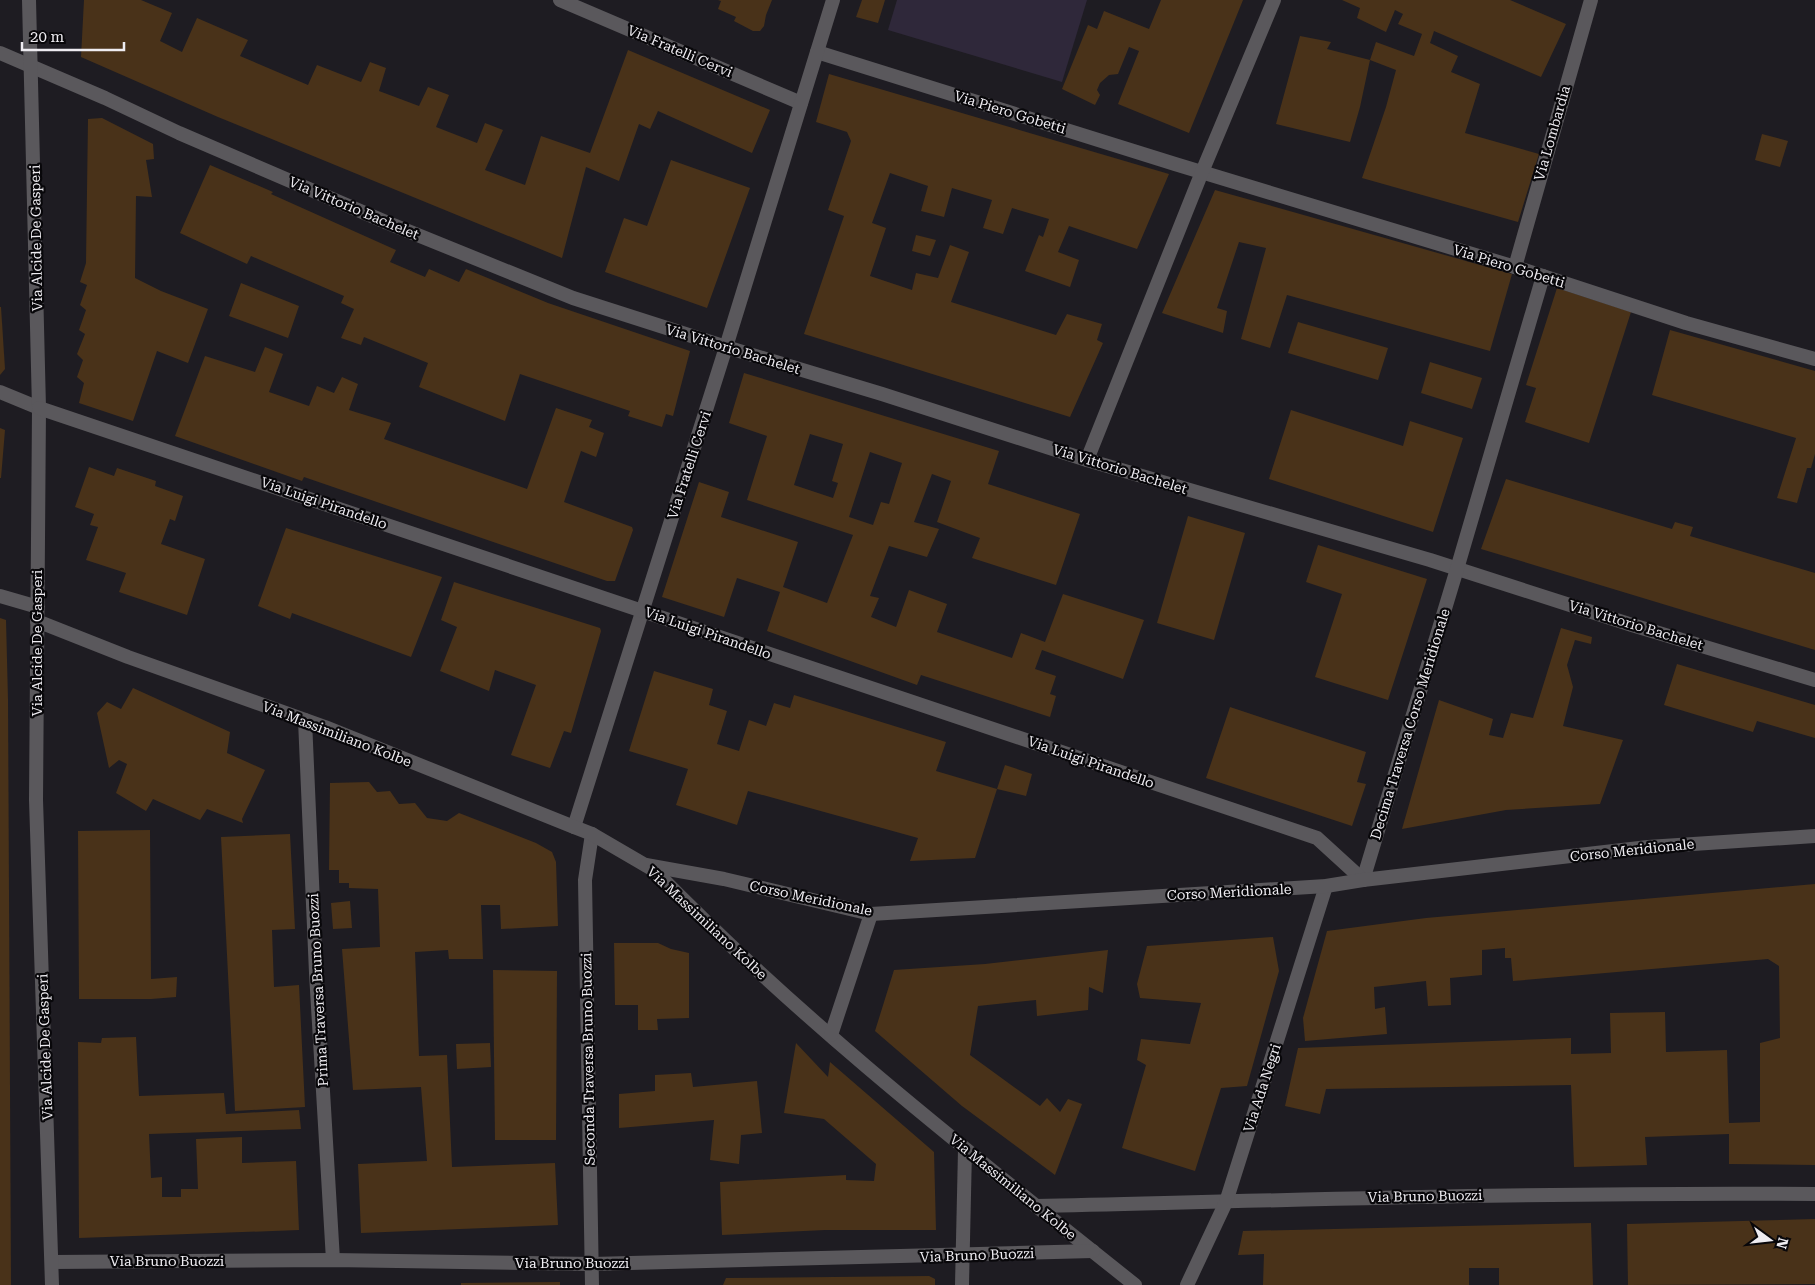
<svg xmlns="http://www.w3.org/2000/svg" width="1815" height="1285" font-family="'Roboto Serif',serif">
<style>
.green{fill:#2f283a}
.building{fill:#493219;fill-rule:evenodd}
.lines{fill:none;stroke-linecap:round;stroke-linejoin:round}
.minor{stroke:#5a585c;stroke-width:14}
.tertiary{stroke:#5a585c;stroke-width:14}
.labels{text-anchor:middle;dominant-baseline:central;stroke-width:4.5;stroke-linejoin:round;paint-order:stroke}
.street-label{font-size:14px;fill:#eeecf1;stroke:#08070a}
</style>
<rect width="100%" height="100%" fill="#1e1c22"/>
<!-- green -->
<path class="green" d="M897,0H1087L1062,82L888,30Z"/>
<!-- building -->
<g class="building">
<path d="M84,0H141L172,13L160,41L182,52L197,18L248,40L240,56L308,85L317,65L361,82L370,62L386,68L379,91L419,106L428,87L449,95L436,127L477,143L485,123L503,130L485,170L525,185L541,136L590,153L628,50L770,110L752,153L658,111L650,129L639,124L619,181L586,167L562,258L218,117L81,57Z"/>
<path d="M718,0H772L766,15L764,26L760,31H753L734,21L736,17L718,9L721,1Z"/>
<path d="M862,0H885L878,23L856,17Z"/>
<path d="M1161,0H1243L1189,133L1118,104L1139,51L1129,47L1118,74L1109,75L1100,83L1097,90L1100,95L1095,105L1062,89L1088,25L1097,29L1104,11L1149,29Z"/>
<path d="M1342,0H1510L1566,24L1541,77L1434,31L1430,43L1458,56L1451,72L1480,84L1465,133L1539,154L1518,222L1362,178L1386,107L1396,70L1370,60L1376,42L1414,56L1422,34L1398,24L1403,14L1395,10L1386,32L1357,18L1360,8Z"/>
<path d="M1300,36L1331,42L1327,49L1370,60L1360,107L1350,142L1276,124Z"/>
<path d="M829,74L1169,174L1137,249L1069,226L1058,252L1079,260L1070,287L1025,271L1039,235L1043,237L1049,219L1012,208L1003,234L983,228L992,200L952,188L944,217L921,211L928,186L890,173L872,223L886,228L870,276L912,290L916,273L938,278L950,245L969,252L951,302L1056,335L1067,314L1102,324L1097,340L1103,343L1070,417L804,334L844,216L828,210L851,141L847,132L816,122Z"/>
<path d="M102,118L153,144L154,159L146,160L152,197L136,196L135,278L161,291L208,309L188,363L157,351L133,421L79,403L84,383L77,377L83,360L77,354L85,334L79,330L86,310L80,305L87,285L80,282L86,263L88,119Z"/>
<path d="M1762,134L1788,141L1780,167L1755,160Z"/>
<path d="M671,160L750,188L707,308L605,272L624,218L647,226Z"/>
<path d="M210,165L273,192L271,194L396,250L390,262L425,277L429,269L459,282L466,269L548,303L690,351L673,416L666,414L662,427L628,416L630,411L520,374L505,421L419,387L428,363L364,337L361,345L341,338L354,309L341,303L344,296L251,256L247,264L180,233Z"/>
<path d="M1215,190L1512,274L1490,351L1287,295L1270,348L1241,339L1266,248L1239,242L1217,308L1227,311L1223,333L1162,313Z"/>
<path d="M916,235L936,240L930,256L912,251Z"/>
<path d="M241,283L299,306L288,338L229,316Z"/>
<path d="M1557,288L1631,312L1589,443L1525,422L1536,388L1526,385Z"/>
<path d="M0,307H1L5,369L0,375Z"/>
<path d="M1298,322L1388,348L1378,380L1288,353Z"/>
<path d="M1670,330L1815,371V454L1811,468H1807L1797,503L1777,498L1796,438L1652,395Z"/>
<path d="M265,347L283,354L269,392L309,406L317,386L334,393L342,377L358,384L349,410L391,423L384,439L527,489L556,408L592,420L589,427L604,433L596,457L581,451L564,502L632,527L633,530L615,581H607L304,477L302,481L175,436L205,356L255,372Z"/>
<path d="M1430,362L1482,378L1472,409L1421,393Z"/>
<path d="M744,373L999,451L988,484L1080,514L1056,585L972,558L980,538L937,522L951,481L932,474L914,522L939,529L927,557L889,546L870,596L879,598L871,617L896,627L909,590L947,604L937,632L1012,658L1021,633L1045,642L1063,594L1144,620L1123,679L1042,650L1035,669L1056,676L1050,694L1056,696L1050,717L921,675L917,685L767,631L780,592L737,578L724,617L662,597L699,482L729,492L721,517L798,542L783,587L827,603L853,535L747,500L767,436L729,423ZM810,434L843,444L832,481L838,483L833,498L794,485ZM870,452L902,463L889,504L881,502L873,525L849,517Z"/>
<path d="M1291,410L1403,446L1410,421L1463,438L1433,532L1269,479Z"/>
<path d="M0,428L5,430L1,478H0Z"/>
<path d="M89,467L114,476L117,468L156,481L155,486L183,496L175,521L170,519L161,544L205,559L187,615L119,592L126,573L86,560L98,527L90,525L94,514L75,507Z"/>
<path d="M1506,479L1672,529L1675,522L1693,527L1690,536L1815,573V650L1481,549Z"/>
<path d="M1188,516L1245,533L1214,640L1157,623Z"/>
<path d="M286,528L442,577L411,657L292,613L290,619L258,606Z"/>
<path d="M1318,545L1427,579L1388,700L1315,677L1342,594L1306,582Z"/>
<path d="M454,582L600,628L601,631L571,733L564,731L550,768L511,755L536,685L495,670L489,691L440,671L457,627L441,620Z"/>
<path d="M0,618L6,620L8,700L11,1285H0Z"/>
<path d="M1561,628L1592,637L1591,644L1575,640L1567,665L1573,687L1563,726L1623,740L1600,804L1506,810L1402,829L1439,700L1493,719L1489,735L1503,738L1511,713L1533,718Z"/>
<path d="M1677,664L1815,705V738L1757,721L1753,732L1664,705Z"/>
<path d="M654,671L713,689L709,705L727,711L717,744L739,751L749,720L766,726L774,703L790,708L794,695L946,742L936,771L997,789L975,858L910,861L918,838L748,791L737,825L676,805L688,769L629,751Z"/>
<path d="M133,688L230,732L227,753L265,770L242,819L243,823L207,809L200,820L153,799L146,811L116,793L127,764L119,760L109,768L97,713L107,702L121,709Z"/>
<path d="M1230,707L1366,752L1357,782L1366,784L1352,826L1206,778Z"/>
<path d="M1005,765L1032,774L1026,796L997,789Z"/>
<path d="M369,782L377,792L390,791L399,804L415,803L427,818L447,821L459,813L536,843L552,852L556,862L558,926L501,929L500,905H481L483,959H449L448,950L415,952L419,1056L447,1055L452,1167L555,1163L558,1225L361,1233L358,1164L427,1161L421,1087L353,1090L342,949L380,947L378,889L349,888V883H339V870H329L330,783Z"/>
<path d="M150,830L151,979L177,977L176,997L151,999H79L78,831Z"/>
<path d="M290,834L295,929L272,930L274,987L299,985L305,1107L235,1111L221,837Z"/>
<path d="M1815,884V1165L1729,1164V1134L1645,1137L1647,1165L1574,1167L1571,1085L1326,1089L1320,1114L1285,1106L1298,1048L1571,1038V1054L1611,1053L1610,1013L1665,1012L1666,1052L1727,1050L1729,1123L1760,1122V1043L1780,1038L1779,966L1768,959L1513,981L1511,958H1505V948L1482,950V975L1450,978L1451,1005L1428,1006L1426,981L1374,987L1375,1009L1385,1007L1387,1034L1305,1041L1303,1018L1327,931L1426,918Z"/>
<path d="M350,901L352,928L333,929L331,903Z"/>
<path d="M1273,937L1279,971L1247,1086L1221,1088L1195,1171L1122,1148L1146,1065L1137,1060L1141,1039L1190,1044L1201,1003L1140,998L1137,984L1147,946Z"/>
<path d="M614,943H658L671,949L689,953V1018L657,1019L658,1030H638V1005H615Z"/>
<path d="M1108,950L1103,993L1089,987L1088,1010L1037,1016L1036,1000L978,1006L970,1055L1040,1106L1047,1098L1060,1112L1068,1099L1082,1104L1055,1175L962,1106L875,1031L894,970L985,964Z"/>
<path d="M493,970L557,971L556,1140H495Z"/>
<path d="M136,1037L139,1096L224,1093L226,1114L299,1110L301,1129L149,1134L151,1178L162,1177V1197H181V1189H198L196,1139L242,1137V1163L296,1161L299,1230L79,1238L78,1042L101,1043L102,1038Z"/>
<path d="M490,1043L491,1067L457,1069L456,1044Z"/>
<path d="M796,1043L828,1077L830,1062L934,1152L936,1230H825L722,1235L720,1182L846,1175V1180L874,1181L876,1164L824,1119L784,1113Z"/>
<path d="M691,1073L693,1087L757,1081L762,1133L741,1135L739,1164L710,1160L714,1120L619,1128V1094L655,1091V1075Z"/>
<path d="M1815,1219V1284L1628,1285L1627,1224Z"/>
<path d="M1591,1223L1593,1285H1499V1268H1469V1285H1263L1264,1254L1238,1255L1243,1231Z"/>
<path d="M929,1276L935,1279V1285H723L726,1278Z"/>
<path d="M560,1282V1285H461V1283Z"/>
</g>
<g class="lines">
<!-- minor -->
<g class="minor">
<path d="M560,0L801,103"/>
<path d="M817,52L1175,164L1515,267L1686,323L1815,359"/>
<path d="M0,53L105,98L179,133L388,223L573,298L726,347L882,394L1087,460L1430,560L1632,625L1815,680"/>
<path d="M1515,267L1591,0"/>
<path d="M0,392L39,408"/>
<path d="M1087,460L1202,172L1274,0"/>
<path d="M0,596L38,607"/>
<path d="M305,720L316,973L333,1260"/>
<path d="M574,827L726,347L833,0"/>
<path d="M592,834L585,880L592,1285"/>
<path d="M654,870C802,1022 970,1153 1135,1285"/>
<path d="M1363,880L1457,569L1543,276"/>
<path d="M1036,1206C1295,1200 1555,1192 1815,1194"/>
<path d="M52,1262L333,1260L592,1264L1093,1251"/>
<path d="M962,1285L965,1150"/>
<path d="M1187,1285L1226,1202L1326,886"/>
</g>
<!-- tertiary -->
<g class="tertiary">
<path d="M29,0L39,408L36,800L52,1285"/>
<path d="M39,408L1317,838L1363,880"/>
<path d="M37,621L128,657L325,727L574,827L592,834L652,869"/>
<path d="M646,865L724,879L871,914L1326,886L1363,880L1648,847L1815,836"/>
<path d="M831,1035L871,914"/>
</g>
</g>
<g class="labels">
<!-- street labels -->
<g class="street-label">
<text transform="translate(680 51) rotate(23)">Via Fratelli Cervi</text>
<text transform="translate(1010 112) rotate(17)">Via Piero Gobetti</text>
<text transform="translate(1552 133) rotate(-74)">Via Lombardia</text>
<text transform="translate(354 208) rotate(23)">Via Vittorio Bachelet</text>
<text transform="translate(36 238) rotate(-91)">Via Alcide De Gasperi</text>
<text transform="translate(1509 266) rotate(17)">Via Piero Gobetti</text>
<text transform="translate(733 349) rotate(17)">Via Vittorio Bachelet</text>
<text transform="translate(689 465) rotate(-72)">Via Fratelli Cervi</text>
<text transform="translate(1120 469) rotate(17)">Via Vittorio Bachelet</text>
<text transform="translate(324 503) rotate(19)">Via Luigi Pirandello</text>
<text transform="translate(1636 625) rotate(17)">Via Vittorio Bachelet</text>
<text transform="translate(708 633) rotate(19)">Via Luigi Pirandello</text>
<text transform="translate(37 643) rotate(-90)">Via Alcide De Gasperi</text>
<text transform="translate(1410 724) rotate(-73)">Decima Traversa Corso Meridionale</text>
<text transform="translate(337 734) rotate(21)">Via Massimiliano Kolbe</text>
<text transform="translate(1091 762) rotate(19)">Via Luigi Pirandello</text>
<text transform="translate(1632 850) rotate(-6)">Corso Meridionale</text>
<text transform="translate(1229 892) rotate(-3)">Corso Meridionale</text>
<text transform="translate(811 898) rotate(12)">Corso Meridionale</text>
<text transform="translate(707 923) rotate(43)">Via Massimiliano Kolbe</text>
<text transform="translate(318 990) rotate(-93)">Prima Traversa Bruno Buozzi</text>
<text transform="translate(45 1047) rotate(-92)">Via Alcide De Gasperi</text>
<text transform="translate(588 1059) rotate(-91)">Seconda Traversa Bruno Buozzi</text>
<text transform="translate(1262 1088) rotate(-72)">Via Ada Negri</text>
<text transform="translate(1013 1187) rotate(39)">Via Massimiliano Kolbe</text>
<text transform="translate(1425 1196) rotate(-1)">Via Bruno Buozzi</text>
<text transform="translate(977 1255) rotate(-2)">Via Bruno Buozzi</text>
<text x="167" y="1261">Via Bruno Buozzi</text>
<text x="572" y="1263">Via Bruno Buozzi</text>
</g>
</g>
<!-- north arrow -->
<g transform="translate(1770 1240) rotate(105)" stroke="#08070a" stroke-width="4" paint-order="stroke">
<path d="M0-4L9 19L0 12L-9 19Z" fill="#eeecf1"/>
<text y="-8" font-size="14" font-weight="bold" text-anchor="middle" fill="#eeecf1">N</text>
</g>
<!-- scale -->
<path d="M22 42v8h102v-8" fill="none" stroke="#eeecf1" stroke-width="2.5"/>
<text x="30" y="42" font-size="15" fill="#eeecf1" stroke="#08070a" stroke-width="4" paint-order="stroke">20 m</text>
</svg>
